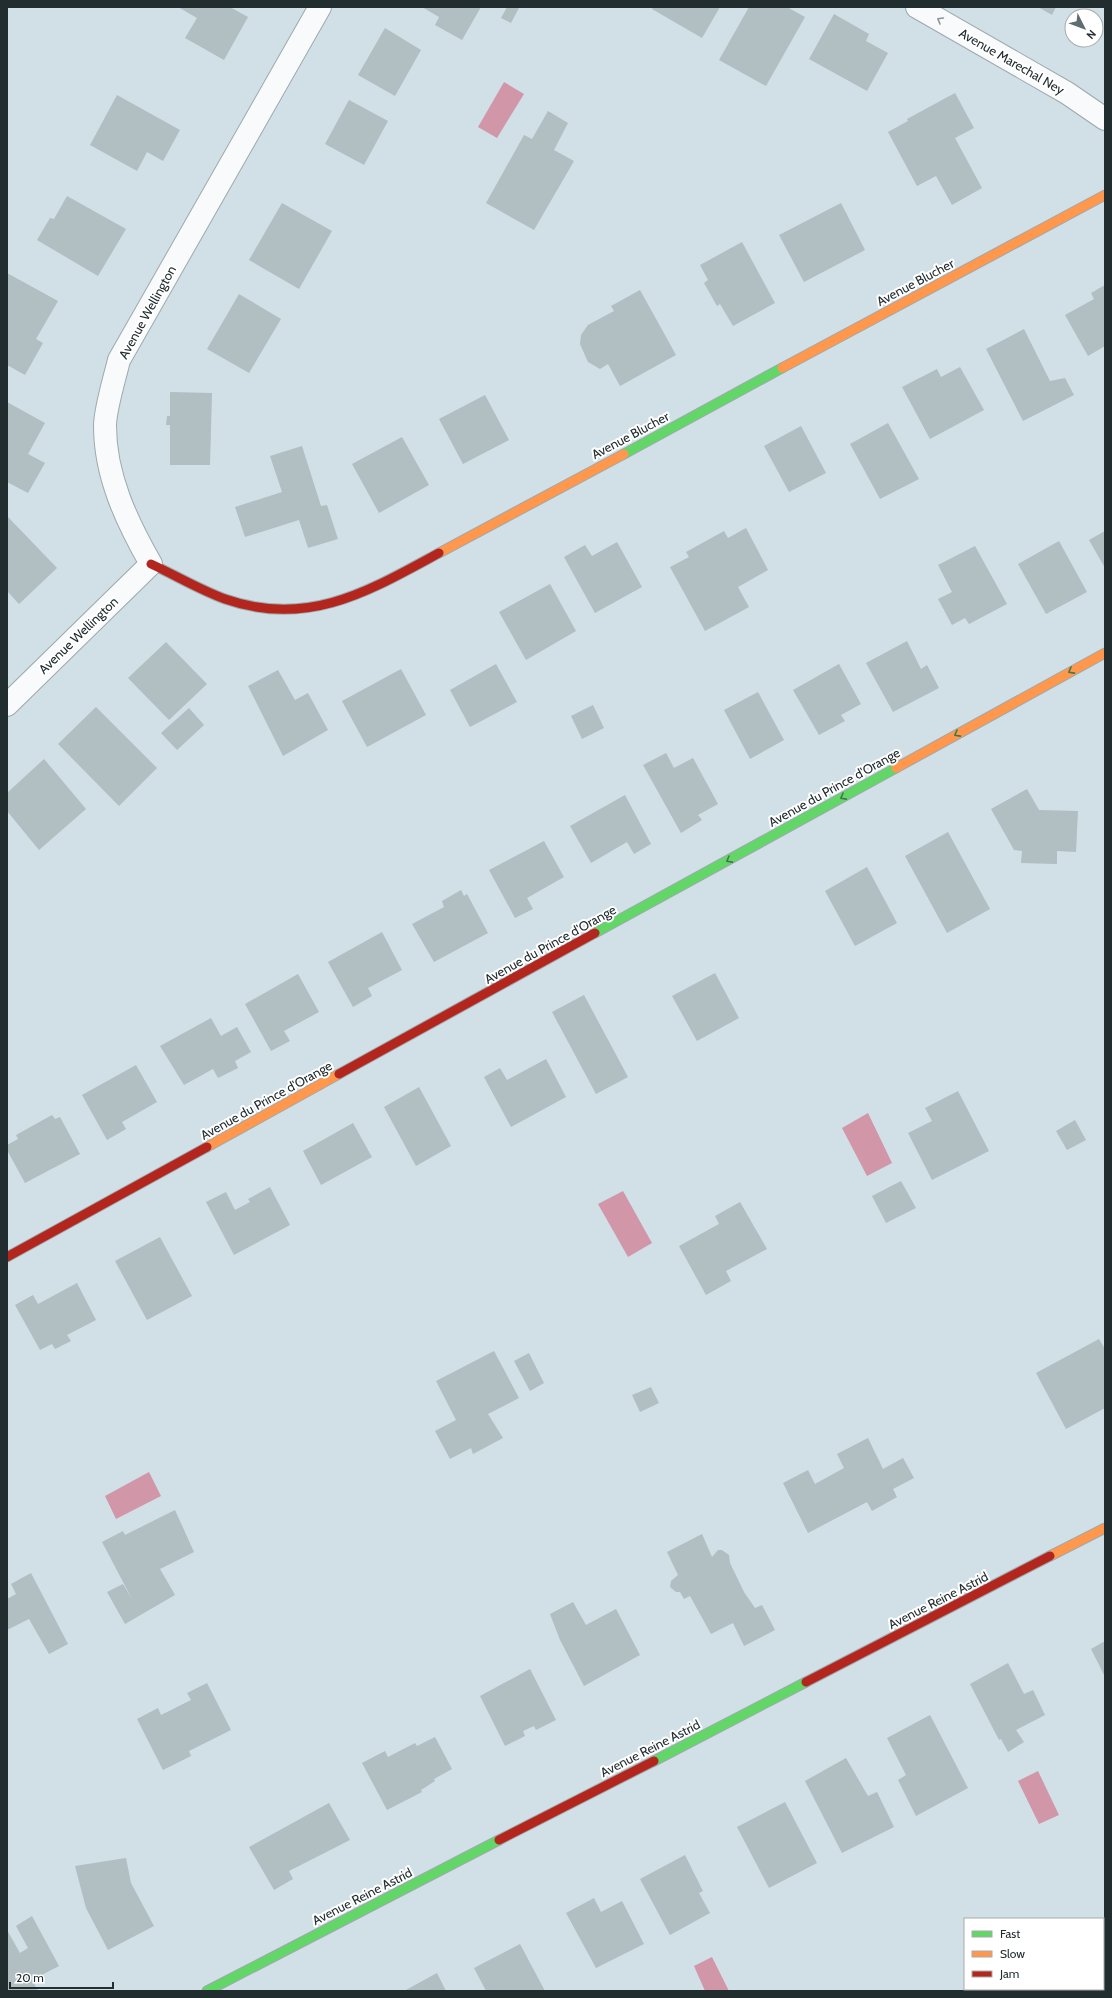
<svg xmlns="http://www.w3.org/2000/svg" width="1112" height="1998" font-family="Cabin,sans-serif">
<style>
.water{fill:#d296a9}
.building{fill:#b1bec2}
.lines{fill:none;stroke-linecap:round;stroke-linejoin:round}
.street-casing{stroke:#9da9ae;stroke-width:24}
.fast-casing{stroke:#9da9ae;stroke-width:11}
.slow-casing{stroke:#9da9ae;stroke-width:11}
.jam-casing{stroke:#9da9ae;stroke-width:11}
.street{stroke:#f8fafb;stroke-width:22}
.fast{stroke:#63d668;stroke-width:9}
.slow{stroke:#ff974d;stroke-width:9}
.jam{stroke:#b3261e;stroke-width:9}
.oneway{stroke:#8d9496}
.oneway2{stroke:#3f7949}
.labels{text-anchor:middle;dominant-baseline:central;stroke-width:4;stroke-linejoin:round;paint-order:stroke}
.street-label{font-size:13px;fill:#222d30;stroke:#fff}
</style>
<rect width="100%" height="100%" fill="#d0e0e6"/>
<!-- water -->
<g class="water">
<path d="M504,82L524,94L497,138L478,127Z"/>
<path d="M868,1113L892,1163L867,1176L842,1128Z"/>
<path d="M623,1191L652,1243L628,1257L598,1204Z"/>
<path d="M149,1472L161,1496L116,1519L105,1496Z"/>
<path d="M1038,1771L1059,1815L1039,1824L1018,1781Z"/>
<path d="M712,1957L729,1991H705L694,1966Z"/>
</g>
<!-- building -->
<g class="building">
<path d="M178,7H230L248,17L224,60L185,38L197,18Z"/>
<path d="M422,7H481L462,40L435,25L439,17Z"/>
<path d="M507,7L519,8L511,23L501,18Z"/>
<path d="M653,7H720L702,38L652,9Z"/>
<path d="M749,7H787L805,17L766,86L719,60Z"/>
<path d="M1038,7H1056L1052,15Z"/>
<path d="M834,14L869,34L866,41L888,53L867,91L809,59Z"/>
<path d="M385,28L421,50L395,96L358,75Z"/>
<path d="M955,93L974,128L955,138L982,188L952,205L936,176L917,186L888,132L908,121L907,119Z"/>
<path d="M117,95L180,130L163,161L147,152L137,171L90,145Z"/>
<path d="M349,100L388,121L364,165L325,144Z"/>
<path d="M548,111L568,123L554,150L574,161L534,230L486,203L524,135L532,139Z"/>
<path d="M67,196L126,229L98,276L37,240L50,218L54,219Z"/>
<path d="M282,203L332,231L299,289L249,260Z"/>
<path d="M841,203L865,250L804,282L779,235Z"/>
<path d="M742,242L775,303L733,326L720,304L717,306L704,283L708,280L700,265Z"/>
<path d="M7,273L58,301L36,339L43,343L25,375L7,365Z"/>
<path d="M1105,285V346L1088,356L1065,315L1094,299L1091,293Z"/>
<path d="M640,290L676,355L620,386L608,364L600,369L588,362L580,344L581,335L588,325L614,311L611,306Z"/>
<path d="M239,294L281,319L249,373L207,349Z"/>
<path d="M1024,329L1050,381L1065,378L1074,395L1023,421L986,349Z"/>
<path d="M960,367L984,410L930,439L902,387L937,369L941,377Z"/>
<path d="M170,392L212,393L210,465H170V425H166L167,416H170Z"/>
<path d="M485,395L509,440L463,464L439,419Z"/>
<path d="M7,402L45,423L28,454L45,463L28,493L7,482Z"/>
<path d="M888,423L919,479L880,499L850,444Z"/>
<path d="M801,426L826,473L789,492L764,446Z"/>
<path d="M402,437L429,485L379,513L352,464Z"/>
<path d="M302,446L321,506L327,505L338,539L308,548L299,520L245,537L235,507L282,492L270,456Z"/>
<path d="M7,516L57,568L19,604L7,591Z"/>
<path d="M746,528L768,570L738,587L749,607L705,631L670,567L689,557L686,552L724,531L728,538Z"/>
<path d="M1105,531V568L1089,540Z"/>
<path d="M1059,541L1087,592L1046,614L1018,564Z"/>
<path d="M617,542L642,587L595,613L564,557L585,545L592,556Z"/>
<path d="M975,546L1007,604L969,624L965,618L952,625L938,599L952,592L938,565Z"/>
<path d="M550,584L576,631L526,660L499,612Z"/>
<path d="M907,641L921,669L927,665L939,688L893,712L866,663Z"/>
<path d="M166,642L207,684L169,720L128,678Z"/>
<path d="M496,664L517,702L470,727L450,690Z"/>
<path d="M839,664L861,704L841,715L845,721L819,735L793,690Z"/>
<path d="M401,669L426,715L367,747L342,701Z"/>
<path d="M278,670L295,700L308,693L328,730L283,756L248,686Z"/>
<path d="M758,692L784,740L750,759L724,710Z"/>
<path d="M593,705L604,728L582,739L571,716Z"/>
<path d="M96,707L157,768L119,806L58,744Z"/>
<path d="M189,708L204,725L177,750L161,733Z"/>
<path d="M666,753L674,768L693,758L718,804L698,815L702,820L681,833L643,765Z"/>
<path d="M44,759L86,809L39,850L7,811V793Z"/>
<path d="M1027,789L1039,810L1078,811L1076,852L1057,851V864L1021,863L1022,851L1014,850L991,809Z"/>
<path d="M625,795L651,844L634,854L627,842L591,863L570,826Z"/>
<path d="M948,832L990,909L947,933L905,856Z"/>
<path d="M544,841L564,877L527,898L533,909L515,918L489,870Z"/>
<path d="M867,867L897,923L855,946L825,891Z"/>
<path d="M461,890L464,896L467,894L488,933L434,962L412,924L444,907L442,901Z"/>
<path d="M382,932L402,970L368,988L372,996L353,1007L328,962Z"/>
<path d="M715,973L739,1018L697,1041L672,996Z"/>
<path d="M298,974L319,1012L284,1031L290,1041L271,1051L245,1004Z"/>
<path d="M584,995L628,1077L596,1094L552,1012Z"/>
<path d="M211,1018L221,1036L237,1027L251,1052L235,1061L238,1068L218,1078L213,1069L184,1085L160,1046Z"/>
<path d="M546,1059L566,1097L511,1127L484,1077L500,1068L507,1080Z"/>
<path d="M136,1065L157,1102L122,1122L126,1129L107,1140L82,1095Z"/>
<path d="M419,1087L451,1146L416,1166L384,1107Z"/>
<path d="M958,1091L989,1151L932,1180L908,1133L932,1121L925,1108Z"/>
<path d="M52,1115L55,1119L60,1117L80,1154L25,1183L7,1150V1145L18,1139L16,1135Z"/>
<path d="M1075,1120L1086,1140L1067,1150L1056,1131Z"/>
<path d="M353,1123L372,1157L321,1185L303,1151Z"/>
<path d="M901,1181L916,1208L886,1223L872,1196Z"/>
<path d="M270,1187L290,1225L234,1255L206,1202L226,1192L235,1210L250,1202L248,1199Z"/>
<path d="M740,1202L767,1249L726,1271L731,1281L706,1295L679,1246L719,1224L715,1216Z"/>
<path d="M160,1237L192,1296L147,1320L115,1261Z"/>
<path d="M77,1283L96,1320L67,1335L71,1341L55,1349L52,1344L40,1350L15,1305L33,1295L38,1304Z"/>
<path d="M1099,1339L1105,1349V1408L1066,1429L1036,1373Z"/>
<path d="M494,1351L519,1398L488,1414L503,1438L473,1454L471,1448L450,1459L435,1431L456,1420L436,1381Z"/>
<path d="M529,1353L544,1383L530,1391L514,1361Z"/>
<path d="M651,1387L659,1403L640,1412L632,1395Z"/>
<path d="M868,1438L883,1469L903,1458L914,1478L893,1489L897,1497L872,1511L867,1502L808,1533L783,1483L808,1470L815,1484L844,1468L837,1454Z"/>
<path d="M175,1510L194,1552L160,1569L175,1595L125,1624L107,1592L123,1584L132,1599L102,1542L123,1531L125,1535Z"/>
<path d="M702,1534L712,1557L718,1550H722L729,1555L730,1563L744,1592L755,1608L762,1605L775,1630L744,1646L733,1623L711,1634L690,1596L684,1599L680,1592H676L670,1587L671,1581L678,1575L667,1552Z"/>
<path d="M31,1573L68,1644L49,1654L29,1619L7,1630V1599L16,1594L11,1584Z"/>
<path d="M573,1602L586,1625L616,1609L640,1655L584,1686L560,1640L550,1614Z"/>
<path d="M1105,1641V1677L1091,1649Z"/>
<path d="M1008,1663L1024,1694L1033,1690L1045,1715L1016,1730L1024,1742L1008,1752L1001,1739L999,1740L970,1684Z"/>
<path d="M530,1669L556,1720L536,1730L534,1726L523,1731L525,1736L505,1746L480,1696Z"/>
<path d="M207,1683L231,1730L189,1751L191,1756L163,1770L137,1719L158,1708L161,1715L191,1700L187,1693Z"/>
<path d="M930,1715L968,1788L916,1816L898,1780L906,1775L887,1738Z"/>
<path d="M435,1737L452,1769L434,1779L435,1781L421,1790L422,1792L387,1810L362,1763L385,1751L388,1757L415,1743L417,1746Z"/>
<path d="M846,1758L868,1796L877,1792L894,1827L842,1853L805,1781Z"/>
<path d="M785,1802L817,1863L769,1888L737,1827Z"/>
<path d="M329,1803L350,1840L289,1871L293,1879L274,1890L249,1847Z"/>
<path d="M685,1855L703,1891L699,1893L710,1913L670,1935L640,1879Z"/>
<path d="M126,1858L131,1883L154,1926L108,1950L86,1908L75,1866Z"/>
<path d="M594,1898L601,1912L622,1901L644,1944L596,1968L566,1913Z"/>
<path d="M32,1916L59,1966L32,1980L38,1991H7V1930L20,1953L28,1948L16,1926Z"/>
<path d="M520,1944L545,1991H486L474,1968Z"/>
<path d="M437,1973L446,1991H404Z"/>
<path d="M1019,1989H1079L1080,1991H1015Z"/>
</g>
<g class="lines">
<defs>
<g id="street">
<path d="M917,7L1067,93L1105,119"/>
<path d="M7,705L151,564C127,522 105,476 105,426C105,409 115,377 119,360L320,7"/>
</g>
<g id="fast">
<path d="M624,454L782,368"/>
<path d="M595,933L896,768"/>
<path d="M654,1761L806,1682"/>
<path d="M207,1991L499,1840"/>
</g>
<g id="slow">
<path d="M782,368L1105,195"/>
<path d="M439,553L624,454"/>
<path d="M896,768L1105,653"/>
<path d="M207,1147L339,1074"/>
<path d="M1050,1556L1105,1528"/>
</g>
<g id="jam">
<path d="M151,564C175,575 200,590 225,599C308,628 369,591 439,553"/>
<path d="M339,1074L595,933"/>
<path d="M7,1257L207,1147"/>
<path d="M806,1682L1050,1556"/>
<path d="M499,1840L654,1761"/>
</g>
</defs>
<!-- street casing -->
<use href="#street" class="street-casing"/>
<!-- fast casing -->
<use href="#fast" class="fast-casing"/>
<!-- slow casing -->
<use href="#slow" class="slow-casing"/>
<!-- jam casing -->
<use href="#jam" class="jam-casing"/>
<!-- street -->
<use href="#street" class="street"/>
<!-- fast -->
<use href="#fast" class="fast"/>
<!-- slow -->
<use href="#slow" class="slow"/>
<!-- jam -->
<use href="#jam" class="jam"/>
</g>
<!-- one-way arrows -->
<defs><path id="oneway-chevron" d="M-2-3.5L2.5 0L-2 3.5" fill="none" stroke-width="1.6" stroke-linecap="round" stroke-linejoin="round"/></defs>
<use class="oneway" href="#oneway-chevron" transform="translate(940 20) rotate(-150)"/>
<g class="oneway2">
<use href="#oneway-chevron" transform="translate(1071 671) rotate(151)"/>
<use href="#oneway-chevron" transform="translate(957 734) rotate(151)"/>
<use href="#oneway-chevron" transform="translate(843 797) rotate(151)"/>
<use href="#oneway-chevron" transform="translate(729 860) rotate(151)"/>
</g>
<g class="labels">
<!-- street labels -->
<g class="street-label">
<text transform="translate(1012 61) rotate(30)">Avenue Marechal Ney</text>
<text transform="translate(915 282) rotate(-28)">Avenue Blucher</text>
<text transform="translate(147 312) rotate(-61)">Avenue Wellington</text>
<text transform="translate(630 435) rotate(-28)">Avenue Blucher</text>
<text transform="translate(78 635) rotate(-44)">Avenue Wellington</text>
<text transform="translate(834 787) rotate(-29)">Avenue du Prince d'Orange</text>
<text transform="translate(550 944) rotate(-29)">Avenue du Prince d'Orange</text>
<text transform="translate(266 1100) rotate(-29)">Avenue du Prince d'Orange</text>
<text transform="translate(938 1600) rotate(-27)">Avenue Reine Astrid</text>
<text transform="translate(650 1748) rotate(-27)">Avenue Reine Astrid</text>
<text transform="translate(362 1896) rotate(-27)">Avenue Reine Astrid</text>
</g>
</g>
<!-- border -->
<rect width="1112" height="1998" fill="none" stroke="#222d30" stroke-width="16"/>
<!-- legend -->
<rect x="964" y="1918" width="140" height="72" fill="#ffffff" stroke="#a7abac"/>
<rect x="972" y="1931" width="20" height="6" fill="#63d668" stroke="#a7abac"/>
<text x="1000" y="1938" font-size="12" fill="#222d30">Fast</text>
<rect x="972" y="1951" width="20" height="6" fill="#ff974d" stroke="#a7abac"/>
<text x="1000" y="1958" font-size="12" fill="#222d30">Slow</text>
<rect x="972" y="1971" width="20" height="6" fill="#b3261e" stroke="#a7abac"/>
<text x="1000" y="1978" font-size="12" fill="#222d30">Jam</text>
<!-- north arrow -->
<g transform="translate(1084 28) rotate(132)"><circle r="19" fill="#ffffff" stroke="#a7abac"/>
<path d="M0-3L7 15L0 10L-7 15Z" fill="#5f6c70"/>
<text y="-6" font-size="11" font-weight="bold" text-anchor="middle" fill="#222d30">N</text>
</g>
<!-- scale -->
<path d="M10 1982v6h103v-6" fill="none" stroke="#222d30" stroke-width="2"/>
<text x="16" y="1982" font-size="12" fill="#222d30" stroke="#ffffff" stroke-width="3" paint-order="stroke">20 m</text>
</svg>
